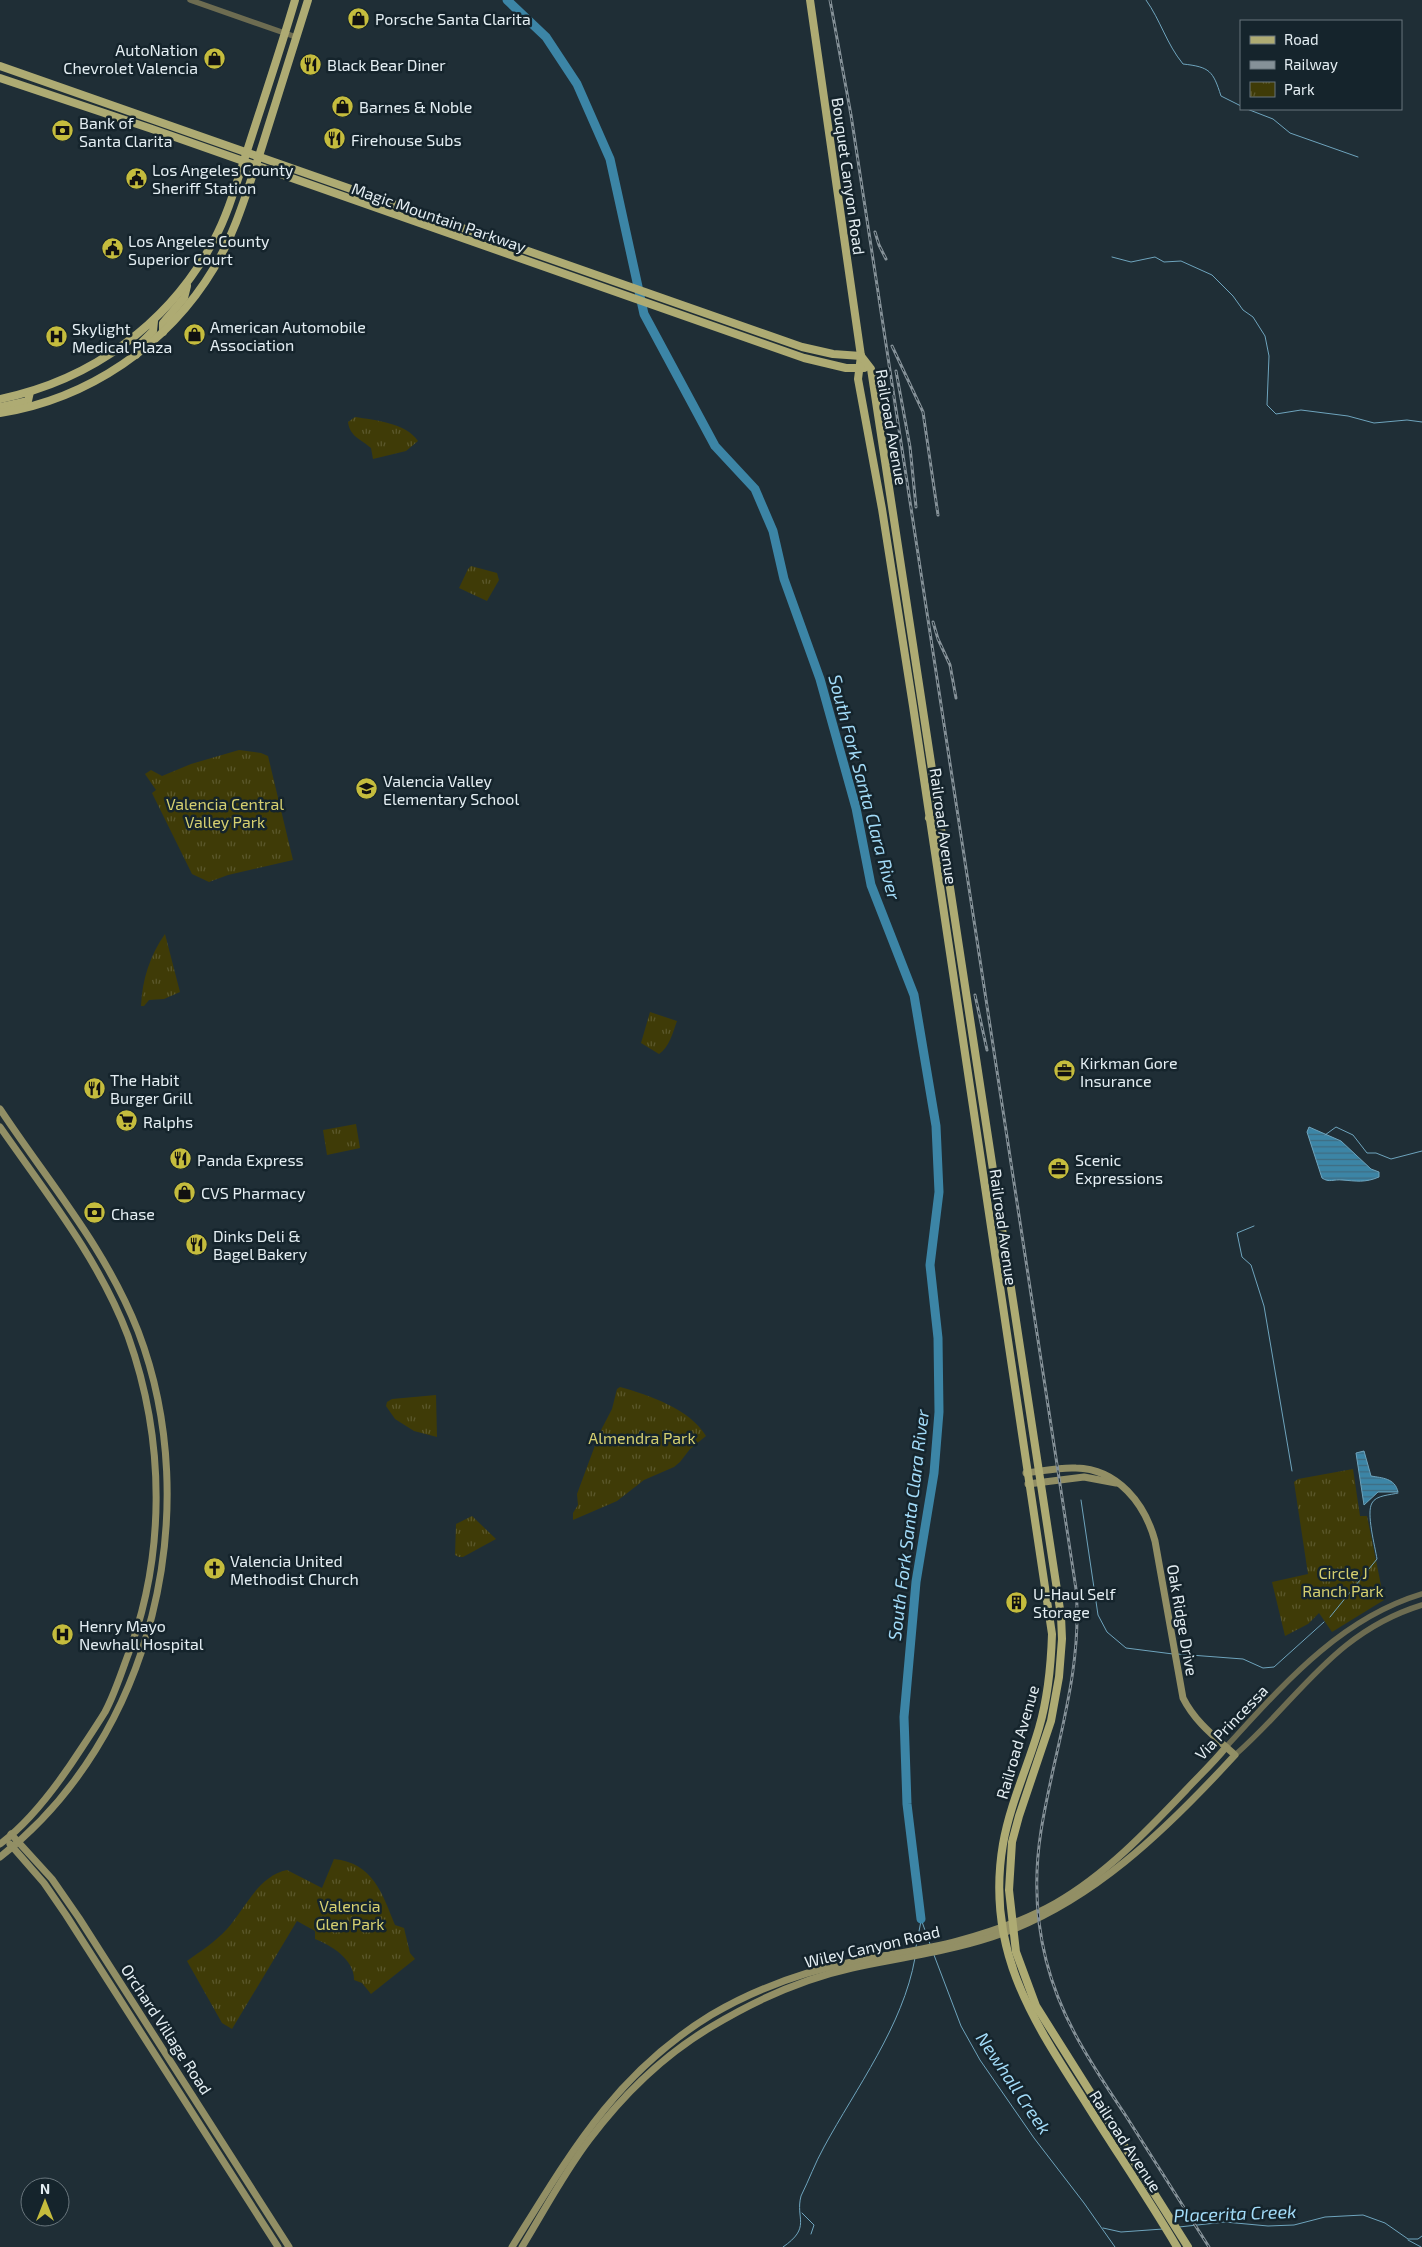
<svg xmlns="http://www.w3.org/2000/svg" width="1422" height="2247" font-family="'Exo 2',sans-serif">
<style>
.park{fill:url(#park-tufts)}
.water{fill:url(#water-rules);stroke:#6ea4bd}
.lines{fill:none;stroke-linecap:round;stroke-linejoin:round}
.stream{stroke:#6ea4bd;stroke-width:1}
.river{stroke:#3c85a6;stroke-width:9}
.tertiary{stroke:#6d6c51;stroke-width:5.5}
.secondary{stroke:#928f65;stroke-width:7}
.primary{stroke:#aeab73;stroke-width:8}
.rail-casing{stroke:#859198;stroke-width:3}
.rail{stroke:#15242c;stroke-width:1;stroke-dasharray:4;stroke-linecap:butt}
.labels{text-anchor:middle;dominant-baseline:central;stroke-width:5;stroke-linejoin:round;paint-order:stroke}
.poi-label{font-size:16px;fill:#e4eef3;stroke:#15242c;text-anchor:start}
.street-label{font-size:16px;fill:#e4eef3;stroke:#15242c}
.park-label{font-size:16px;fill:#d6d070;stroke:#15242c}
.water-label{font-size:18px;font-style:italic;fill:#a2dbf8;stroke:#15242c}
</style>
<defs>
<pattern id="park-tufts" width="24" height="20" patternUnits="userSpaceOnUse" patternTransform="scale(1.25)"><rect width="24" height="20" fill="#3f3b07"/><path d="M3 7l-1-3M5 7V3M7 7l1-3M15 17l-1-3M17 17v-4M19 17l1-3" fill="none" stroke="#5b582c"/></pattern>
<pattern id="water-rules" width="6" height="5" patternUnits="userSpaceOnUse" patternTransform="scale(1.25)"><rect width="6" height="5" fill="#3c85a6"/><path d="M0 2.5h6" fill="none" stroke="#3f6c81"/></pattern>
</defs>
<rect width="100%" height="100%" fill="#1f2e36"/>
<!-- park -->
<g class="park">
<path d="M355,417C375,420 406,423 418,441L406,451L373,459L371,448C361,439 350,437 348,422Z"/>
<path d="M471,566L497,573L499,580L487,601L459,588L468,569Z"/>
<path d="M239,750L261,753L268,756L293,860L228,875L209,882L192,874L152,793L156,790L145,774L151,770L162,776L191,764Z"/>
<path d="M165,934L180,992L164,999L149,1000L144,1006H141C142,980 150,955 165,934Z"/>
<path d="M650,1012L677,1021C673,1032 669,1048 659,1054L641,1043Z"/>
<path d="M356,1124L360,1148L327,1155L323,1130Z"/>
<path d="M620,1387C649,1395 690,1409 706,1436L690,1449L680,1462L674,1467L644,1480L617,1501L573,1520V1513L578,1505L577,1494L600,1432L612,1409L617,1389Z"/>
<path d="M436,1395L437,1437L414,1431L395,1419L386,1406L387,1402L392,1399Z"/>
<path d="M1353,1469L1360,1516H1367L1384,1600L1332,1632L1319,1613L1308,1624L1285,1636L1272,1582L1308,1574L1294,1482L1298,1479Z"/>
<path d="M472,1516L496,1539L463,1557H459L455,1555L456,1524Z"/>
<path d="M334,1859C373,1863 382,1893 395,1925L404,1928L410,1953L415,1959L371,1994L362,1983L354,1980C355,1960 331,1945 315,1939V1931L297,1921L232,2029L222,2023L187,1961C201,1951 215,1942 227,1929C245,1909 258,1876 287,1870L322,1888Z"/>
</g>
<!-- water -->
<g class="water">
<path d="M1309,1127L1341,1141L1371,1169L1379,1172V1177C1365,1183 1356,1181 1342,1180C1334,1179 1329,1183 1322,1178L1307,1132Z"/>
<path d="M1364,1451L1371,1476C1382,1478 1395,1478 1398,1492H1378L1364,1505L1356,1453Z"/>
</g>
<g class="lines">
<!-- stream -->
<g class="stream">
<path d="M1146,0C1161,21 1166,43 1183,64C1210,67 1213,71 1221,96L1241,106"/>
<path d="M1247,109L1273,119L1290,133L1358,157"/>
<path d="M1112,257L1131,262L1155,257L1164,262L1181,261L1212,275L1233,296L1243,310L1253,317L1265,336L1269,356L1267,405L1276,414L1301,410L1348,416L1374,423L1407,420L1422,422"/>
<path d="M1325,1135L1336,1127L1353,1135L1367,1153H1376L1391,1159L1422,1151"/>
<path d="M1254,1226L1237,1233L1242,1257L1251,1265L1264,1306L1292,1471"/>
<path d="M1081,1500L1098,1615L1107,1632L1126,1648L1173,1654"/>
<path d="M1330,1617L1377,1559C1375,1546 1366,1513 1372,1503C1376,1495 1391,1495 1398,1493"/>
<path d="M1177,1654L1243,1659L1263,1668L1274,1667L1324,1622"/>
<path d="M921,1919L930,1944"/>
<path d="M916,1947L921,1921"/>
<path d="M934,1955L961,2026L980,2060L1034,2138L1084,2203L1115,2247"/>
<path d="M802,2213L814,2225L811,2234"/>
<path d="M1179,2227L1225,2222L1268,2226L1294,2225L1325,2217L1363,2215L1385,2223L1408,2239H1418L1422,2236"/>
<path d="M1103,2228L1121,2232L1163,2229"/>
<path d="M1408,2240L1421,2247"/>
<path d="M783,2247C812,2227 795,2219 801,2196C809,2180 815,2163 824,2147C856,2088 903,2026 915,1958"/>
</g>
<!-- river -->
<path class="river" d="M507,0L546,37L577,84L610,159L644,314L715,446L755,489L773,531L784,579L820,679L856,808L871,885L914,995L936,1126L939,1192L930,1265L938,1338L939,1412L934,1473L916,1582L904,1717L907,1804L921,1919"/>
<!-- tertiary -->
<g class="tertiary">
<path d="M190,0L296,37"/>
<path d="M1226,1747C1283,1685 1339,1619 1422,1594"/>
<path d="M1235,1755C1299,1699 1334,1632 1422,1605"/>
</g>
<!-- secondary -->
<g class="secondary">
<path d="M0,1109C49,1183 105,1247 138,1331C206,1509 153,1738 0,1857"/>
<path d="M0,1127C46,1193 99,1259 128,1336C166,1442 166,1559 125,1663C119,1680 113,1697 105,1712C97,1725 89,1737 81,1749C61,1780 30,1822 0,1844"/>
<path d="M1028,1484L1084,1477L1116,1483"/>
<path d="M11,1834L52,1879L79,1918L289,2247"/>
<path d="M10,1844L44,1883L66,1915L278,2247"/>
<path d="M512,2247C570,2154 615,2074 711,2015C755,1989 806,1971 856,1961C890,1954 925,1950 958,1941C991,1932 1026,1920 1056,1903C1105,1875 1147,1831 1186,1790C1199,1776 1214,1762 1226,1747"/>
<path d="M522,2247C544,2211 564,2173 589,2140C622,2096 664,2055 711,2027C754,2001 802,1979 852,1968C899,1958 946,1952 992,1937C1090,1905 1167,1829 1235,1755C1215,1737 1195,1722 1183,1698L1155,1541C1145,1504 1118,1469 1076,1468C1060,1467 1043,1471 1026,1473"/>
</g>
<!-- primary -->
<g class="primary">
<path d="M810,0L861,356L858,379L882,509L913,706L1052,1634C1051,1666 1048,1697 1039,1728C1028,1766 1010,1804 1003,1844C985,1949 1032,2019 1086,2103C1116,2151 1148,2198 1177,2247"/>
<path d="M0,66L802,347L833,354L861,356"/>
<path d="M0,78L152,129L804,358L846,368H864"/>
<path d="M163,332V323L184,298L187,286"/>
<path d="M136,355L139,345L153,331L154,321"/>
<path d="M861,356L871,369L1061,1616L1062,1639L1059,1677L1051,1721L1019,1816L1012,1842L1009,1890L1016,1952L1036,2006L1188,2247"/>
<path d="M0,399C92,380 170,323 214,240C229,212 237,181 247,151C263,101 280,51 295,0"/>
<path d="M0,407L28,401L30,392"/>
<path d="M0,413C88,399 168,345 214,268C235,233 246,194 259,156C275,104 292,52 308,0"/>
<path d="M929,818C945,827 933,854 947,865"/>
</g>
<defs>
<g id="rail">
<path d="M830,0L851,115L1076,1589C1083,1673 1054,1749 1041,1831C1030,1901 1041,1970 1074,2032C1089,2061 1108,2089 1126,2116C1154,2160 1181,2203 1209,2247"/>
<path d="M875,232L879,245L886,259"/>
<path d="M892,346L923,412L938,515"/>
<path d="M896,371L910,447L916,507"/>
<path d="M933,622L938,639L950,665L956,698"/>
<path d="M975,995L987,1050"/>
</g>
</defs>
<!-- rail casing -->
<use href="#rail" class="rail-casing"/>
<!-- rail -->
<use href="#rail" class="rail"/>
</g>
<!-- icons -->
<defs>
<symbol id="shop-disc" viewBox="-11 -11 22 22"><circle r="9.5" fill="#c5bc3d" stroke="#15242c"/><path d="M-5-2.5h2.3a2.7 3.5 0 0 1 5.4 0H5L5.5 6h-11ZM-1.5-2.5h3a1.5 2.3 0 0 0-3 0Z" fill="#111"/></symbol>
<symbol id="restaurant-disc" viewBox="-11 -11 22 22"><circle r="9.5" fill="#c5bc3d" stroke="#15242c"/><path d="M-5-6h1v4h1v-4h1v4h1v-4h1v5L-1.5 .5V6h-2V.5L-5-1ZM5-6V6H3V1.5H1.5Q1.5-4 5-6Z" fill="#111"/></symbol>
<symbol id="bank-disc" viewBox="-11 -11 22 22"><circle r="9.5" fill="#c5bc3d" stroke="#15242c"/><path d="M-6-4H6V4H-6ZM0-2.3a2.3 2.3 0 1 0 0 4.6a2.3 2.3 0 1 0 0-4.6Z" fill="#111"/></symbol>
<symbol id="civic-disc" viewBox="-11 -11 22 22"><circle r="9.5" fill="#c5bc3d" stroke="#15242c"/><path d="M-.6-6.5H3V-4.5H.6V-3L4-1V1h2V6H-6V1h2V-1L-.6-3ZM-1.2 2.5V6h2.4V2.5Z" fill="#111"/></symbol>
<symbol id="hospital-disc" viewBox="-11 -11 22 22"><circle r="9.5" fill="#c5bc3d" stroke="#15242c"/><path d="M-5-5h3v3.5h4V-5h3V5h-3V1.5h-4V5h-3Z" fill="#111"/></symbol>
<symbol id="school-disc" viewBox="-11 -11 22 22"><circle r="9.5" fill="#c5bc3d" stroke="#15242c"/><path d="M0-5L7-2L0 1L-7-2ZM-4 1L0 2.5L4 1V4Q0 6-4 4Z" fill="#111"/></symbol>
<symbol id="office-disc" viewBox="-11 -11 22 22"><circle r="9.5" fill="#c5bc3d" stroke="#15242c"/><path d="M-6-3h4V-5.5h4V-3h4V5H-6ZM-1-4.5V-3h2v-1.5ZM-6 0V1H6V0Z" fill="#111"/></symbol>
<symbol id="supermarket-disc" viewBox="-11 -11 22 22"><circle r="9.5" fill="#c5bc3d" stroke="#15242c"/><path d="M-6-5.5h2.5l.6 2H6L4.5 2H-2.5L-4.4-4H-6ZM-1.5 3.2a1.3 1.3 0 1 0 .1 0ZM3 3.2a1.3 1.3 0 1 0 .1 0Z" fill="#111"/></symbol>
<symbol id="church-disc" viewBox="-11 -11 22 22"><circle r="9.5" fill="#c5bc3d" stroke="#15242c"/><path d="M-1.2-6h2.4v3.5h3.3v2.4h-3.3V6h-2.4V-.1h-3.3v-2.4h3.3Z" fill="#111"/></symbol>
<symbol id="building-disc" viewBox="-11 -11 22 22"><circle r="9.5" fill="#c5bc3d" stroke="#15242c"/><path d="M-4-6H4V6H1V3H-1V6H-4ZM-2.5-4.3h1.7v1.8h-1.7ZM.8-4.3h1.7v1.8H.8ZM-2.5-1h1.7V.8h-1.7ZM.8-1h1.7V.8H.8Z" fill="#111"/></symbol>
</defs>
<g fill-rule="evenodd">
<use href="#shop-disc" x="346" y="6" width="25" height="25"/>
<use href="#shop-disc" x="202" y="46" width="25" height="25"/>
<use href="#restaurant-disc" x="298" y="52" width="25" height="25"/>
<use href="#shop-disc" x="330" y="94" width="25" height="25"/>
<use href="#bank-disc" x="50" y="118" width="25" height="25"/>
<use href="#restaurant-disc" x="322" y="126" width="25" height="25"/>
<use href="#civic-disc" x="124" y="166" width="25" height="25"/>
<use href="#civic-disc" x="100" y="236" width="25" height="25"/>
<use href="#shop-disc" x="182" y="322" width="25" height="25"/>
<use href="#hospital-disc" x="44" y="324" width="25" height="25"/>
<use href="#school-disc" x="354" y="776" width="25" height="25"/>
<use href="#office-disc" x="1052" y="1058" width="25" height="25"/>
<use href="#restaurant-disc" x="82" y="1076" width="25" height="25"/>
<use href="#supermarket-disc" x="114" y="1108" width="25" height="25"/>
<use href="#restaurant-disc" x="168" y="1146" width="25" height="25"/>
<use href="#office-disc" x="1046" y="1156" width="25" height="25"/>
<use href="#shop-disc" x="172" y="1180" width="25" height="25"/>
<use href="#bank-disc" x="82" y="1200" width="25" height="25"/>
<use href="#restaurant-disc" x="184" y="1232" width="25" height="25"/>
<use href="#church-disc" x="202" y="1556" width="25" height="25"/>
<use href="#building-disc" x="1004" y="1590" width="25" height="25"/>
<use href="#hospital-disc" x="50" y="1622" width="25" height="25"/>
</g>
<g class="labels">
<!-- poi labels -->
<g class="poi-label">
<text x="375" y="18">Porsche Santa Clarita</text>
<text x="198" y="49" text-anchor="end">AutoNation<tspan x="198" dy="18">Chevrolet Valencia</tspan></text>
<text x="327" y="64">Black Bear Diner</text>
<text x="359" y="106">Barnes &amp; Noble</text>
<text x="79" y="122">Bank of<tspan x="79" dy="18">Santa Clarita</tspan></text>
<text x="351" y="139">Firehouse Subs</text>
<text x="152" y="169">Los Angeles County<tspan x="152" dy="18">Sheriff Station</tspan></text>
<text x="128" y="240">Los Angeles County<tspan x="128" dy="18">Superior Court</tspan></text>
<text x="210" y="326">American Automobile<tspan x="210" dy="18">Association</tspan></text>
<text x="72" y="328">Skylight<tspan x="72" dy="18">Medical Plaza</tspan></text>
<text x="383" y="780">Valencia Valley<tspan x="383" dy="18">Elementary School</tspan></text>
<text x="1080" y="1062">Kirkman Gore<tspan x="1080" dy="18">Insurance</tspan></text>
<text x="110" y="1079">The Habit<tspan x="110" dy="18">Burger Grill</tspan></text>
<text x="143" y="1121">Ralphs</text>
<text x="197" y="1159">Panda Express</text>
<text x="1075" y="1159">Scenic<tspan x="1075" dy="18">Expressions</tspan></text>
<text x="201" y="1192">CVS Pharmacy</text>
<text x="111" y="1213">Chase</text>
<text x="213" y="1235">Dinks Deli &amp;<tspan x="213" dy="18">Bagel Bakery</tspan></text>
<text x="230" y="1560">Valencia United<tspan x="230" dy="18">Methodist Church</tspan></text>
<text x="1033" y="1593">U-Haul Self<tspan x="1033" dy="18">Storage</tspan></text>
<text x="79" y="1625">Henry Mayo<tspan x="79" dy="18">Newhall Hospital</tspan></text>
</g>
<!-- street labels -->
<g class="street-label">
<text transform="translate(849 176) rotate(82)">Bouquet Canyon Road</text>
<text transform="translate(439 217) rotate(19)">Magic Mountain Parkway</text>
<text transform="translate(892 427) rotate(80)">Railroad Avenue</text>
<text transform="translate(944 826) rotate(82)">Railroad Avenue</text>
<text transform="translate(1004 1227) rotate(82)">Railroad Avenue</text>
<text transform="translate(1183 1620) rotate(80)">Oak Ridge Drive</text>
<text transform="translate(1231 1722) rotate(-46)">Via Princessa</text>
<text transform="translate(1017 1742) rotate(-74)">Railroad Avenue</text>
<text transform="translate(872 1946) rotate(-13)">Wiley Canyon Road</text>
<text transform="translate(167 2029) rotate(57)">Orchard Village Road</text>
<text transform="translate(1126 2141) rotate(57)">Railroad Avenue</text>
</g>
<!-- park labels -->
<g class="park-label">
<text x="225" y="803">Valencia Central<tspan x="225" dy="18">Valley Park</tspan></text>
<text x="642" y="1437">Almendra Park</text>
<text x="1343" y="1572">Circle J<tspan x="1343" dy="18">Ranch Park</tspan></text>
<text x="350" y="1905">Valencia<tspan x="350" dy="18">Glen Park</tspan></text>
</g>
<!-- water labels -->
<g class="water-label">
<text transform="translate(865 787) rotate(75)">South Fork Santa Clara River</text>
<text transform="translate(908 1525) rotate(-83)">South Fork Santa Clara River</text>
<text transform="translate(1014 2083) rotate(56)">Newhall Creek</text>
<text transform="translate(1235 2213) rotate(-2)">Placerita Creek</text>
</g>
</g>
<!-- legend -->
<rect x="1240" y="20" width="162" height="90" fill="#15242c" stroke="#68757c"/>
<rect x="1250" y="36" width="25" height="8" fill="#aeab73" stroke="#68757c"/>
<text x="1284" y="45" font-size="15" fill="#e4eef3">Road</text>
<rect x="1250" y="61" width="25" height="8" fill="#859198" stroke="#68757c"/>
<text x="1284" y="70" font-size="15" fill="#e4eef3">Railway</text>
<rect x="1250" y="82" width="25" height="15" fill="url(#park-tufts)" stroke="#68757c"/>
<text x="1284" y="95" font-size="15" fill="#e4eef3">Park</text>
<!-- north arrow -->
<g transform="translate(45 2202)"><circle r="24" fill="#15242c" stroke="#68757c"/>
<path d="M0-4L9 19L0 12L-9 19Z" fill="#c5bc3d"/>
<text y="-8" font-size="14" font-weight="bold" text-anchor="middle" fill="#e4eef3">N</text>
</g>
</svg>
